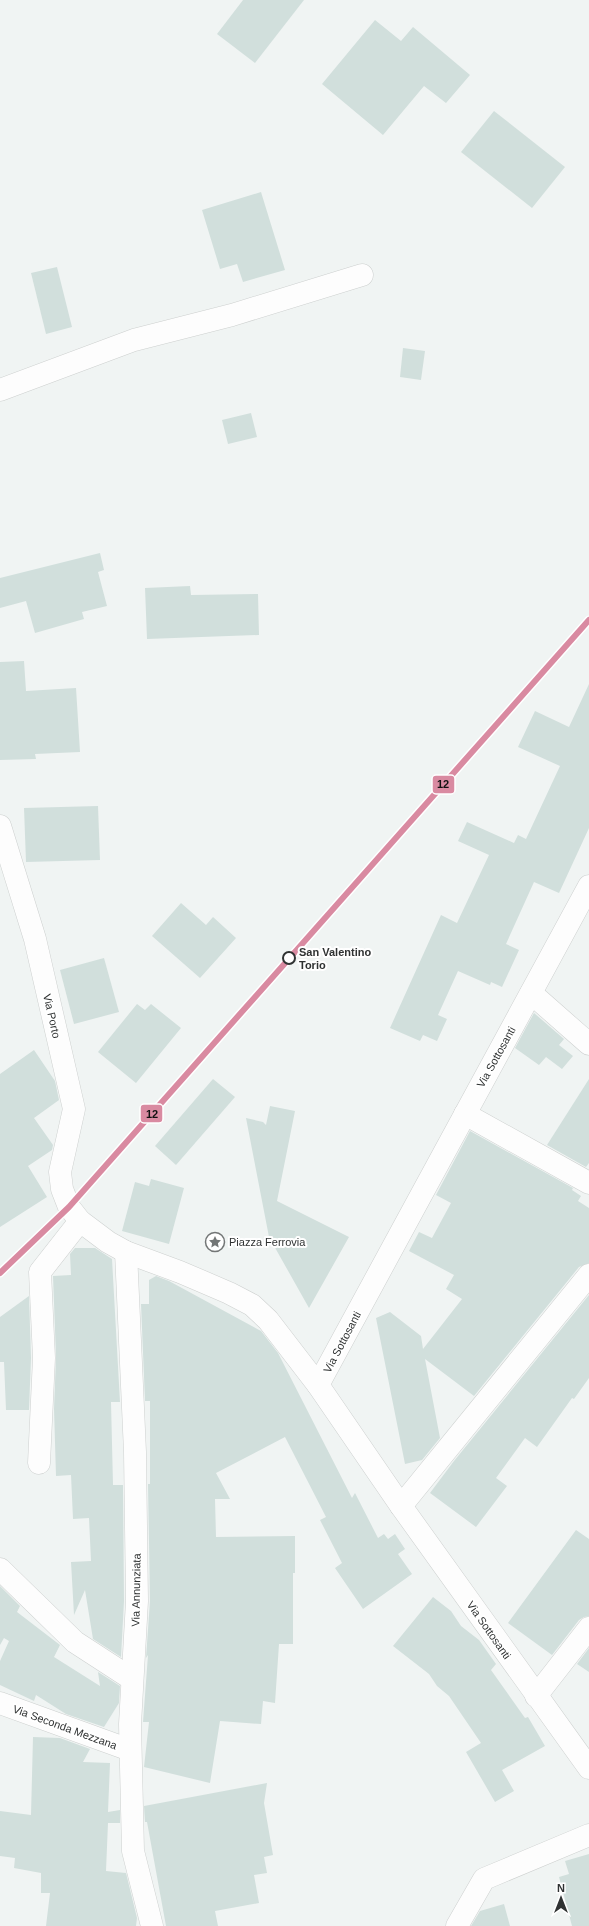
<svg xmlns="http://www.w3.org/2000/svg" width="589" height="1926" font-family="Helvetica,sans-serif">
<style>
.building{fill:#d1dfdc}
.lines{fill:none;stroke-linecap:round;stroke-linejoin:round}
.minor-casing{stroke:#cdd0cf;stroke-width:23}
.minor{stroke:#fdfdfd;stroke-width:22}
.rail-1-casing{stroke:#fff;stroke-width:9}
.rail-1{stroke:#d98aa1;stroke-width:6}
.stop-dot{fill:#fff;stroke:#2f3232;stroke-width:2}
.labels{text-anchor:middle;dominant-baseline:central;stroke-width:4;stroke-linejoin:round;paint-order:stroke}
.stop-label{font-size:11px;font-weight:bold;fill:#2f3232;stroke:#fff;text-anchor:start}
.street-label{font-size:11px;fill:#2f3232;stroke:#fff}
.poi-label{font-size:11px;fill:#2f3232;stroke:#fff;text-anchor:start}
.line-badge{stroke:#fff;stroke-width:1.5}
.pale-badge-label{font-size:11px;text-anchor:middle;font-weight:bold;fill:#111}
</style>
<rect width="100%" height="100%" fill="#f0f4f3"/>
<!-- building -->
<g class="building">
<path d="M243,0H304L255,63L217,34Z"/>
<path d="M375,20L401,41L413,27L470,75L446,103L424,86L383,135L322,84Z"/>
<path d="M494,111L565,167L532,208L461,152Z"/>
<path d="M261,192L285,270L243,282L237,264L220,269L202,210Z"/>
<path d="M57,267L72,327L46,334L31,273Z"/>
<path d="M403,348L425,351L421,380L400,377Z"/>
<path d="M251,413L257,437L228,444L222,420Z"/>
<path d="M100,553L104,570L98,572L107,606L82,612L84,619L35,633L26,601L0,608V578Z"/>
<path d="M190,586L191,595L258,594L259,635L147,639L145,588Z"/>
<path d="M24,661L26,691L76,688L80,752L35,754L36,759L0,760V662Z"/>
<path d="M589,684V828L559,893L534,882L506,944L519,950L502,987L491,982L490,985L458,971L438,1015L447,1019L437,1041L423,1035L420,1041L390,1028L441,915L457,923L489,855L458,841L467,822L514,843L518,835L526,839L560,766L518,747L535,711L569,727Z"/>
<path d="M98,806L100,860L26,862L24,808Z"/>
<path d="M181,903L206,925L213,917L236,938L200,978L152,936Z"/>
<path d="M104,958L119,1012L74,1024L60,970Z"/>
<path d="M137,1004L145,1010L151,1004L181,1028L136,1083L98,1052Z"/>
<path d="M534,1013L564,1039L559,1045L573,1056L562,1069L546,1057L539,1065L515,1048Z"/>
<path d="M34,1050L55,1081L59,1100L34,1118L53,1145L52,1150L28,1166L47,1197L0,1227V1074Z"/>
<path d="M213,1079L235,1097L176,1165L155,1146Z"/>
<path d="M589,1079V1163L586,1167L547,1145Z"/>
<path d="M270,1106L295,1111L277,1201L349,1237L309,1308L269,1237L246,1118L263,1122L266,1125Z"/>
<path d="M470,1131L573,1188L572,1190L581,1196L578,1201L589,1208V1263L579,1267L474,1396L425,1359L440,1438L422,1460L405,1464L376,1318L390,1312L421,1336L423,1349L462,1299L446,1289L454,1275L409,1251L419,1232L432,1238L451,1203L436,1195Z"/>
<path d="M151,1179L184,1188L169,1244L122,1231L135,1182L149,1186Z"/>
<path d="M75,1248H95L112,1259L120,1402H111L113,1485H123L124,1601L121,1657L93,1639L85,1590L74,1615L71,1562L91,1561L89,1518L73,1519L71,1475L56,1476L54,1409L56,1357L53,1276L71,1275L70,1254Z"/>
<path d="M156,1276L169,1281L261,1331L278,1353L352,1498L355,1493L378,1538L384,1534L388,1539L395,1534L405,1549L398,1554L412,1574L363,1609L335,1568L342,1563L320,1520L326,1517L285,1437L216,1473L230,1499H215L216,1537L295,1536V1573H293V1644H279L275,1703L263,1701L261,1724L220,1721L210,1783L144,1767L149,1722H143L148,1655L146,1658L150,1601L148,1484H150V1401H145L141,1304H149V1280Z"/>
<path d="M589,1295V1378L574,1399L572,1398L537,1447L525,1438L496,1478L507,1486L476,1527L430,1493L454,1461Z"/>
<path d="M29,1296L31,1358L29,1410H6L4,1362H0V1317Z"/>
<path d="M576,1530L589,1539V1616L584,1617L579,1620L552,1655L508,1623Z"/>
<path d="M0,1586L20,1606L17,1612L60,1645L54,1657L100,1686L98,1672L120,1686L119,1703L104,1727L66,1714L36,1695L34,1701L0,1685V1661L9,1641L4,1638L0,1645Z"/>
<path d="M433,1597L451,1611L461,1626L479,1640L496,1664L491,1670L525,1718L528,1717L545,1746L502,1770L514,1791L495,1802L466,1752L481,1743L449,1696L437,1686L429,1674L393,1646Z"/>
<path d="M589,1648V1672L577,1664Z"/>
<path d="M33,1737L60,1738L90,1749L83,1762L110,1763L108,1812L120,1810V1823H108L106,1871L126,1873L137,1918L136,1926H46L50,1893H41V1873L14,1868L15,1858L0,1856V1811L31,1815Z"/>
<path d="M267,1783L264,1803L273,1855L264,1857L267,1873L254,1875L259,1903L215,1911L218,1926H166L147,1822H145L144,1806Z"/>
<path d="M589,1854V1926H572L559,1877L569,1874L565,1861Z"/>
<path d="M504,1904L510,1926H471L480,1911Z"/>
</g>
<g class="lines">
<defs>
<g id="minor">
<path d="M0,390L134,340L232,315L362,275"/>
<path d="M0,826L35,939L74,1109L60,1172L62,1189L69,1207L80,1221L108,1242L126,1252L180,1272L229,1293L252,1305L268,1320L318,1385"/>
<path d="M589,886L318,1385L401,1506L589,1768"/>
<path d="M531,993L589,1044"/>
<path d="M465,1114L589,1183"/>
<path d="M126,1252L135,1452L137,1601L130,1724L133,1851L152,1926"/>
<path d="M39,1463L44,1358L40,1272L80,1221"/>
<path d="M401,1506L589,1275"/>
<path d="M0,1569L75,1642L132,1679"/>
<path d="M536,1696L589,1628"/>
<path d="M0,1703L130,1750"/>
<path d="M457,1926L484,1879L589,1835"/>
</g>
</defs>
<!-- minor casing -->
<use href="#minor" class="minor-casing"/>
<!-- minor -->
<use href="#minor" class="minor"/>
<defs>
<path id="rail-1" d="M0,1273L69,1207L589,620"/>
</defs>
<!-- rail-1 casing -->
<use href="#rail-1" class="rail-1-casing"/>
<!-- rail-1 -->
<use href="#rail-1" class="rail-1"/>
</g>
<!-- icons -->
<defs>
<symbol id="sight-ring" viewBox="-11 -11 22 22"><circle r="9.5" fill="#fff" stroke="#737676" stroke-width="1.5"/><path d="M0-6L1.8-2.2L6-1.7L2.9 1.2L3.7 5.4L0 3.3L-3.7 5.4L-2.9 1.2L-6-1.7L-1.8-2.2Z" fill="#737676"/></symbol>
</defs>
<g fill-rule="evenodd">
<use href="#sight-ring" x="204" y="1231" width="22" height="22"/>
</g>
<!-- markers -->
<circle class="stop-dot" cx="289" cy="958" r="6"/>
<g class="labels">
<!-- stop labels -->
<g class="stop-label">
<text x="299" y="952">San Valentino<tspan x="299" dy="13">Torio</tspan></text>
</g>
<!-- street labels -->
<g class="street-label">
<text transform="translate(52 1016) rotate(77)">Via Porto</text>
<text transform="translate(496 1057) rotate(-61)">Via Sottosanti</text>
<text transform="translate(342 1342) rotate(-62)">Via Sottosanti</text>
<text transform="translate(136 1590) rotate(-89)">Via Annunziata</text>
<text transform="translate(489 1630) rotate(55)">Via Sottosanti</text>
<text transform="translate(65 1727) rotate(20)">Via Seconda Mezzana</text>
</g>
<!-- poi labels -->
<g class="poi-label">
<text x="229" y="1242">Piazza Ferrovia</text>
</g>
</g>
<g class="line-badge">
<rect x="432" y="775" width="23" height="19" rx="4" fill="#d98aa1"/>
<rect x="140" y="1104" width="23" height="19" rx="4" fill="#d98aa1"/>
</g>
<g class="pale-badge-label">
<text x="443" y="788">12</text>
<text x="152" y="1118">12</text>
</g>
<!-- north arrow -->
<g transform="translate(561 1898)" stroke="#ffffff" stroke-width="3" paint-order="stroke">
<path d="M0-3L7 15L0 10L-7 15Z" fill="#2f3232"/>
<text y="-6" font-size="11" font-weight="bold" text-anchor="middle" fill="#2f3232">N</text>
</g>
</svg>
